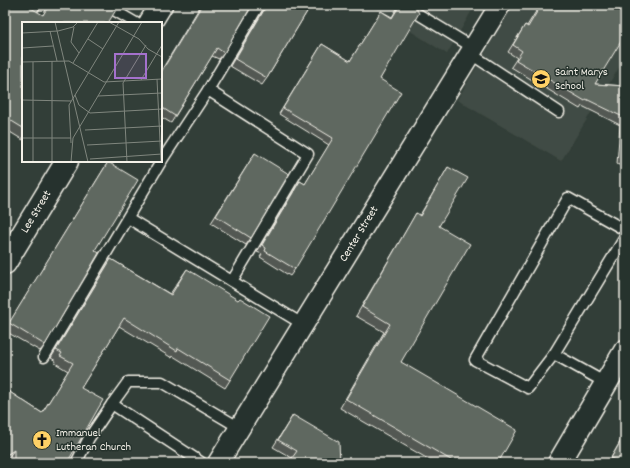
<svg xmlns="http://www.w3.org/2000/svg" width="630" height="468" font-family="Dekko,sans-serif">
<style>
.built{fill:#404b44}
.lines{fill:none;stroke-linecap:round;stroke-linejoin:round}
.lane-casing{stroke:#f4f1e8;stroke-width:13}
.street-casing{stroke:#f4f1e8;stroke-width:23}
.secondary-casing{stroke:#f4f1e8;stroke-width:25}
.primary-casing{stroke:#f4f1e8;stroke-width:25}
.lane{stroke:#26332d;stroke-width:10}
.street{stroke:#26332d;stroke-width:20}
.secondary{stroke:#26332d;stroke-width:22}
.primary{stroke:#26332d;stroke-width:22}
.wall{fill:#525953;stroke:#f4f1e8}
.shaded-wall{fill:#424944;stroke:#f4f1e8}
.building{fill:#5f6861;stroke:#f4f1e8}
.labels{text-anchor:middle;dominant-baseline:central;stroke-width:3;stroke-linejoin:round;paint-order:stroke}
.poi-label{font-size:12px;fill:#f4f1e8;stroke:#26332d;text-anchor:start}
.street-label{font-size:12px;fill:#f4f1e8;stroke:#26332d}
.inset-road{fill:none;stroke:#80867e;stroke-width:1}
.view{fill:#a571cd;fill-opacity:0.15;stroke:#a571cd;stroke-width:2}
.inset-edge{fill:none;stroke:#f4f1e8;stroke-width:2}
</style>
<rect width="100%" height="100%" fill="#323e38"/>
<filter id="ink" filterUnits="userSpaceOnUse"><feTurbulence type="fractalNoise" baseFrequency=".025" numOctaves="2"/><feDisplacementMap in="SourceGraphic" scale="8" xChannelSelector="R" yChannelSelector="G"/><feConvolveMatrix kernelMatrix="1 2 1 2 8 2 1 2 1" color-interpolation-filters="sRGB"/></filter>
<g filter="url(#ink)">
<!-- built -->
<g class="built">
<path d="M369,5H475L447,54Z"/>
<path d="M513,5H625V58L561,161L457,100Z"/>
</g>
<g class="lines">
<defs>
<g id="lane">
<path d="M105,5L136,23"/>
<path d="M34,7L35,5"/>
<path d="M418,14L474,48"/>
<path d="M471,54L559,112"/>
<path d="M208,90L259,5"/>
<path d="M162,160L208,90L308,154L232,281"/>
<path d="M128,218L304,325"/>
<path d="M625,230L568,198L475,360L528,388L554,354L625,237"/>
<path d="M554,354L606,383"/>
<path d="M44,357L162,160L161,159"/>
<path d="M76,463L89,438L112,404"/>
<path d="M202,463L112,404L128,382H162L240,428"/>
</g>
<g id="street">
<path id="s1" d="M218,463L500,5"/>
</g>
<path id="secondary" d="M559,463L625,351"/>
<g id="primary">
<path d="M150,23L161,5"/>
<path id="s2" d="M5,263L67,161"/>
</g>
</defs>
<!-- lane casing -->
<use href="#lane" class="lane-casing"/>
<!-- street casing -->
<use href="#street" class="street-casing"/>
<!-- secondary casing -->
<use href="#secondary" class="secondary-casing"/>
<!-- primary casing -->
<use href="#primary" class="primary-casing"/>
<!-- lane -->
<use href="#lane" class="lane"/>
<!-- street -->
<use href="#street" class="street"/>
<!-- secondary -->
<use href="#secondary" class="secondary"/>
<!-- primary -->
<use href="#primary" class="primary"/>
</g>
<!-- wall -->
<g class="wall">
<path d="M5,5L43,15L49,5H111L23,23V140L5,129Z"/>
<path d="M201,5H252L224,53L219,59L212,56L171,123L161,117V71Z"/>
<path d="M265,5H311L267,78L262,85L230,66L265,8Z"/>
<path d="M399,5H424L422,9L417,8L380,79L295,269L290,276L260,257L262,254L257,252L296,187L300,181L305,184L329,145L279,114L322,44L350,61L381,11L392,17Z"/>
<path d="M540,5H625L595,84L625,86V168L617,164L620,125L582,106L580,109L511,67L517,58L508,52L525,25L527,26Z"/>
<path d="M255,153L251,238L246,245L211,223Z"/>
<path d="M108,162L95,250L45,345L40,351L5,331V330Z"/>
<path d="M448,167L439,226L401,362L498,463H435L340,408L384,332L356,316L411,222L416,213L420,215L443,176Z"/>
<path d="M111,259L170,294L187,269L230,380L225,388L173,356L172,358L119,326L81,388L67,463H8V458L5,460V389L42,413L68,371L55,363L56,361L51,358L106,267Z"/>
<path d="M293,415L340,463H289L292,458L273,447Z"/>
<path d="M625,433V463H608Z"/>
</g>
<!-- shaded-wall -->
<g class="shaded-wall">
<path d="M416,5H424L422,9L415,8Z"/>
<path d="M14,450L8,458L5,460V456Z"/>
</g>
<!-- building -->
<g class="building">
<path d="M5,5H26L43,15L49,5H111L116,10L108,23H23V128L5,117Z"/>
<path d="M202,5H252L224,53L217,48L175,116L161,107V72Z"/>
<path d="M267,5H311L267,78L235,59Z"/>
<path d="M400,5H417V10L419,13L380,79L401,92L295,269L265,251L266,248L262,245L300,181L305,184L333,138L283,108L322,44L350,61L381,11L392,18Z"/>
<path d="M541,5H625V35L595,84L625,86V158L622,157L625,118L586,99L585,101L516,60L522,51L513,45L525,25L528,27Z"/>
<path d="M255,153L289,174L251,238L216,216Z"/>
<path d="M108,162L138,180L95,250L99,253L45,345L9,323Z"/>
<path d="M448,167L468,178L439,226L470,244L401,362L517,430L498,463H456L346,399L390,324L362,307L416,213L420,216Z"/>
<path d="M111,259L171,295L187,269L238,300L240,298L269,316L230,380L178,348L177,351L124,318L81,388L103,400L67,463H14V450L5,456V389L42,413L73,363L60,356L62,353L56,350Z"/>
<path d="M293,415L339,442L340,463H296L292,458L297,451L278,440Z"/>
<path d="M625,434V463H620L611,458Z"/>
</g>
</g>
<!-- icons -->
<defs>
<symbol id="school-disc" viewBox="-11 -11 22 22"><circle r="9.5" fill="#ffd166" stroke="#26332d"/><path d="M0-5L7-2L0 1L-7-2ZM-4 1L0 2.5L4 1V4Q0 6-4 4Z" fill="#111"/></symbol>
<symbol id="church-disc" viewBox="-11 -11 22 22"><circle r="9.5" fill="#ffd166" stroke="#26332d"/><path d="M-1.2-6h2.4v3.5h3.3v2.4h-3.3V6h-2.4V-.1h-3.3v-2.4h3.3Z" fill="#111"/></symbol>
</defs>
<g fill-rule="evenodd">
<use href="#school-disc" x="530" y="68" width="22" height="22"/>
<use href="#church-disc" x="31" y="429" width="22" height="22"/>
</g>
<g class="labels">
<!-- poi labels -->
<g class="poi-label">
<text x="555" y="72">Saint Marys<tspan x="555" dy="14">School</tspan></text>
<text x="56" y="433">Immanuel<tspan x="56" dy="14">Lutheran Church</tspan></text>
</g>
<!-- street labels -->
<g class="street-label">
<text stroke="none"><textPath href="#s2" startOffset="60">Lee Street</textPath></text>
<text stroke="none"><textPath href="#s1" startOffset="269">Center Street</textPath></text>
</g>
</g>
<!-- overview -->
<g transform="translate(22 22)">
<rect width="140" height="140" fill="#323e38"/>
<path class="inset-road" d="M33,0L66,140M87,0L117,17L126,27L140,35M52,5L49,20L57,31M28,9L35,39M0,11L36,9L51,5L56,0M66,17L81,27M0,26L31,24M0,40L47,39L82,60L140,57M11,40V140M51,41L76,0M135,57L139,140M119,58L140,23M53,73L57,83L68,91L140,87M76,74L140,71M0,78L49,79M63,108L140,104M0,116H49M49,121L47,83L97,0M65,123L140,119M68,137L140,132M30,140V39M49,140L51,116L120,0M105,140L101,61L124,23"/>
<path class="view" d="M93,32H124V56H93Z"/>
<rect width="140" height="140" class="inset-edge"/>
</g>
<!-- margin -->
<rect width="630" height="468" fill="none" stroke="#26332d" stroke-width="20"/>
<rect x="10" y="10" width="610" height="448" fill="none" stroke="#f4f1e8" stroke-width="1.5" filter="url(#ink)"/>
</svg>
